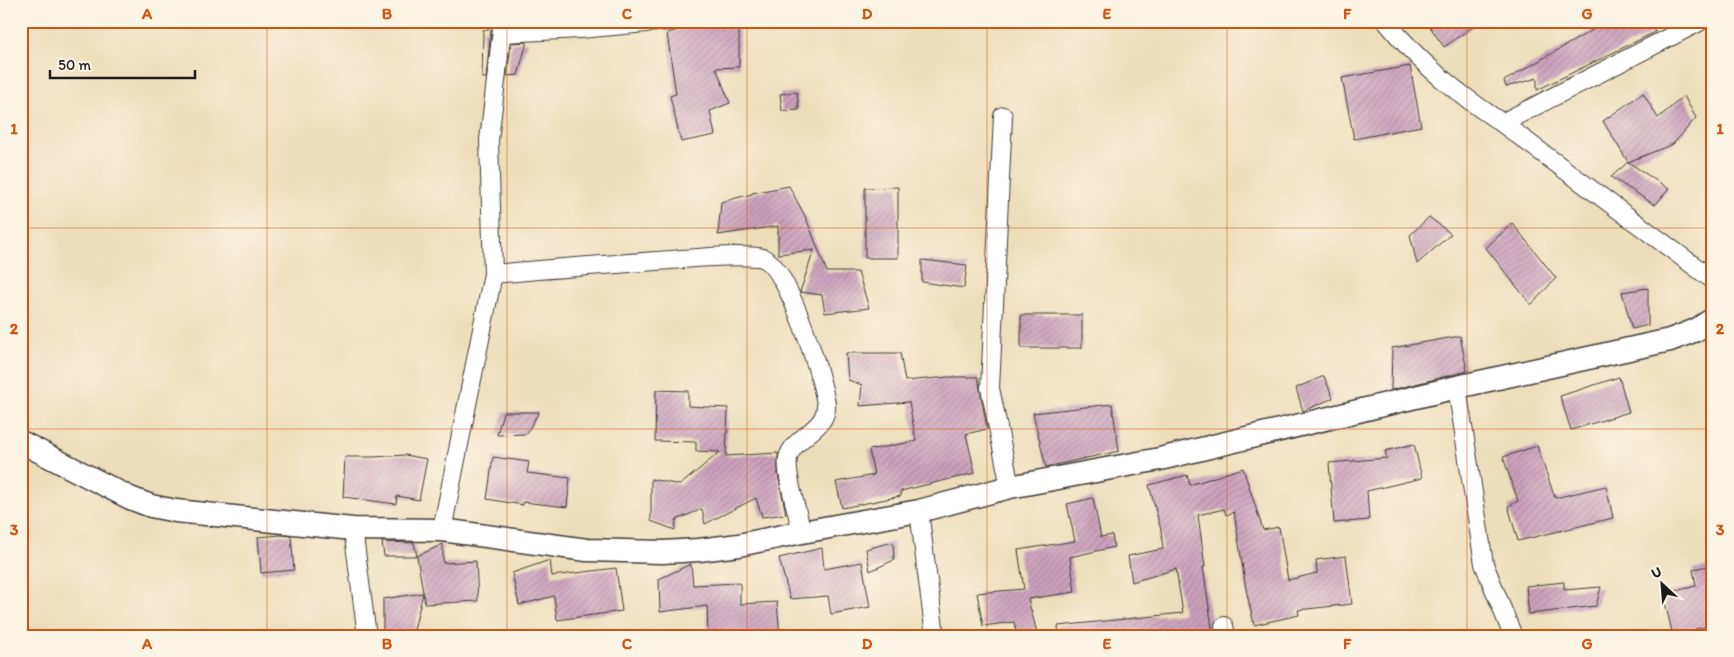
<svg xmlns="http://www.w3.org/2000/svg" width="1734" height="657" font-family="Itim,sans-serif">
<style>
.building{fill:url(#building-hatch)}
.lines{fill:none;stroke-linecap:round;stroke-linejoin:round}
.minor-casing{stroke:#3b3934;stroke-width:20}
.tertiary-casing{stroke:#3b3934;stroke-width:25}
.minor{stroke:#fff;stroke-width:18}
.tertiary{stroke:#fff;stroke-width:22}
.grid{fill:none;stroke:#d4530e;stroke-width:1;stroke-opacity:0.55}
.neatline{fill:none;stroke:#d4530e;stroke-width:2}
.grid-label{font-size:16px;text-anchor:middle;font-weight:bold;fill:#d4530e}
</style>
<defs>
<pattern id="building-hatch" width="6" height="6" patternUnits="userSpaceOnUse" patternTransform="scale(1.25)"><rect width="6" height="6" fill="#cda2bd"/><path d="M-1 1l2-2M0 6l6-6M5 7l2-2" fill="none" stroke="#a68399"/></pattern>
</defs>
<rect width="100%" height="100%" fill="#fcf5e5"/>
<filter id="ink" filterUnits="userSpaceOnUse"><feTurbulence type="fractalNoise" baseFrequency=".02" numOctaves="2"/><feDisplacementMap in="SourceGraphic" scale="10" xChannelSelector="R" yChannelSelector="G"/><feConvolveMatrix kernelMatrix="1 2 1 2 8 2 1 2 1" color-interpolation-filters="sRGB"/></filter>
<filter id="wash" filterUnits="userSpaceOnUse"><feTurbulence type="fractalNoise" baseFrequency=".0096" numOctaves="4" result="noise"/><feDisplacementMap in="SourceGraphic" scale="20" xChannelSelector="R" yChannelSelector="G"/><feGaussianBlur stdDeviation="1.12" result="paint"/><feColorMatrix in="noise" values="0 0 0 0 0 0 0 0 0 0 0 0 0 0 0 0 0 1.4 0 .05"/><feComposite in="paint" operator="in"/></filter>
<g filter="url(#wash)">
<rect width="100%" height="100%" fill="#eddebb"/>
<g id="blocks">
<!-- building -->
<g class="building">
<path d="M1426,21H1481L1444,47Z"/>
<path d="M1608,21H1648L1655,32L1537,90V78L1506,87L1504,81Z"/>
<path d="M739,23V67L716,68L730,103L710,111L715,135L681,142L670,96L676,94L667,33L702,24Z"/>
<path d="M491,29L486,78H482L483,30Z"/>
<path d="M527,42L518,75L507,76L511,43Z"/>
<path d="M1410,66L1421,126L1354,139L1342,78Z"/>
<path d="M797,92L799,110L782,111L780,94Z"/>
<path d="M1643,93L1658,118L1684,96L1696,118L1673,144L1628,162L1603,121Z"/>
<path d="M1628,162L1669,189L1655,205L1611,177Z"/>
<path d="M789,186L806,218L827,272H858L869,308L825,313L822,295L800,292L814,250L778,254V226L718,235L721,202L752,194V193Z"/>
<path d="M898,187V258H865V188Z"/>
<path d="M1429,217L1451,234L1417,264L1410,235Z"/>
<path d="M1512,223L1556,278L1531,305L1486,248Z"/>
<path d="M922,260L967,265L964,288L922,282Z"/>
<path d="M1648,288V325L1632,329L1622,292Z"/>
<rect x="1021" y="315" width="61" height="33"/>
<path d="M1460,336L1467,371L1391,390L1392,348Z"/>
<path d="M846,353H900L905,381L948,377H978L987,429L966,434L975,473L901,491V496L842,508L836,482L874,475L869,450L916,441L909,402L860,406L862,385L848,380Z"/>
<path d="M1324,376L1333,398L1303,411L1296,388Z"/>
<path d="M1619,377L1629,412L1571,430L1560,396Z"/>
<path d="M656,390L688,391V406L728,408L726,456L778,453V475L786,514L762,517L756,498L705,524L702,509L676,520L675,530L651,521V479L680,485L720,452L696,451V442L655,441Z"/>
<path d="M1112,404L1119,451L1046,467L1033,413Z"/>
<path d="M503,412H539L526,434L497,435Z"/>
<path d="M1414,444L1422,478L1367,491L1369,520L1334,523L1329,463L1387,458L1385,451Z"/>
<path d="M1537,446L1555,498L1606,486L1613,518L1518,541L1508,506L1518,501L1503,457Z"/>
<path d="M405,455L427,459L419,500L397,496L396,504L343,497L345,457H374Z"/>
<path d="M493,457L529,462L527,473L570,478L567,507L523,502V505L487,499Z"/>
<path d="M1243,468L1263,530L1279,527L1288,580L1317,573L1316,560L1346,556L1352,604L1298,610L1299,615L1254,625L1246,589L1234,512L1226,515L1224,509L1198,515L1205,567H1203L1213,634L1201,636H1059L1058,626L1183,613L1176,569L1132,582L1128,556L1163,549L1161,530L1149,485L1187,475L1190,485Z"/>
<path d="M1093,498L1101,537L1112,535L1114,547L1070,557L1075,592L1028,599L1038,636H1017L1014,622L983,626L977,593L1024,589L1018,550L1075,541L1067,504Z"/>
<path d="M281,535L291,536L294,570L261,573L258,537Z"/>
<path d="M382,542L414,543L417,556H384Z"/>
<path d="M893,542L894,560L870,571L866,549Z"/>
<path d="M443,544V563L476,561L478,601L425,604L417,556Z"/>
<path d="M822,548L824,569L862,562L870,607L831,614L828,596L790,599L779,558Z"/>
<path d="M550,560L552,576L616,568L622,611L557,620L554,596L519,605L512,573Z"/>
<path d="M691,564L693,585L740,583V604L777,602L780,636H708L707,606L660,612L659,579Z"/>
<path d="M1713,565V625L1695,629L1697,636H1673L1663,594L1696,586L1693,569Z"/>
<path d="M1564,582V590L1601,587L1596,606L1529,614L1526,586Z"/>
<path d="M423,593L414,630L383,635V599Z"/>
</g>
</g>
</g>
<g filter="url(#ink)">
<use href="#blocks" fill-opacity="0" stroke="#3b3934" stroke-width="1"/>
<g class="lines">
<defs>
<g id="minor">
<path d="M1386,21C1419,63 1458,94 1502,123L1713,280"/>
<path d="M502,33L580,29L668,21"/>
<path d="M1003,116L990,388L1010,487"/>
<path d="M1502,123L1701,21"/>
<path d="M493,274C547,269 601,265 656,261C689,259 724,254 758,257C762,257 765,259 768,261C790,277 822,376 826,404C828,430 794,435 788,458C785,473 798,515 802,532"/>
<path d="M1457,387L1484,564L1513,636"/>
<path d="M919,511L935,636"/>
<path d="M353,529L367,636"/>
<path d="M442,530L493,274L489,140L503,21"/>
<path d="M1224,626L1226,636"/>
</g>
<path id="tertiary" d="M21,442L130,498L151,506L176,511L353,529L442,530L587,550L662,552L699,550L739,545L802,532L919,511L1010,487L1160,459L1457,387L1670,340L1696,330L1713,319"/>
</defs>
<!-- minor casing -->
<use href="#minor" class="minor-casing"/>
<!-- tertiary casing -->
<use href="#tertiary" class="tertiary-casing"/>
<!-- minor -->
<use href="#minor" class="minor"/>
<!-- tertiary -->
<use href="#tertiary" class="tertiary"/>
</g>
</g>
<!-- grid -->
<path class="grid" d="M267,21V636M507,21V636M747,21V636M987,21V636M1227,21V636M1467,21V636M21,228H1713M21,429H1713"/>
<!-- margin -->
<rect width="1734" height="657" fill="none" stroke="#fcf5e5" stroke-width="55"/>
<!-- north arrow -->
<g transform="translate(1662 584) rotate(334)" stroke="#fcf5e5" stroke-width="4" paint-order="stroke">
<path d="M0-4L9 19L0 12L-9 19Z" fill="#1c1c1c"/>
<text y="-8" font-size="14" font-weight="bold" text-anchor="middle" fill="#1c1c1c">U</text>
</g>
<!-- scale -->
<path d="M50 70v8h145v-8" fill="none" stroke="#1c1c1c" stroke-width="2.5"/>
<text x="58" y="70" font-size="15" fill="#1c1c1c" stroke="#fcf5e5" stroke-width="4" paint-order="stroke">50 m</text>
<rect x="28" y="28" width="1678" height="602" class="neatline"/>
<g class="grid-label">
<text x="147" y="19">A</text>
<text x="387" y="19">B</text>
<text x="627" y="19">C</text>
<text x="867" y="19">D</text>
<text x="1107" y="19">E</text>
<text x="1347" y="19">F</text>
<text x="1587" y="19">G</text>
<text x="14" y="134">1</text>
<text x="1720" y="134">1</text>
<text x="14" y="334">2</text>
<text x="1720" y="334">2</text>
<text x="14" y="535">3</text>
<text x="1720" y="535">3</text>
<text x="147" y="649">A</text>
<text x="387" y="649">B</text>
<text x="627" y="649">C</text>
<text x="867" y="649">D</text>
<text x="1107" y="649">E</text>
<text x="1347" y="649">F</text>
<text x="1587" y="649">G</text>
</g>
</svg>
